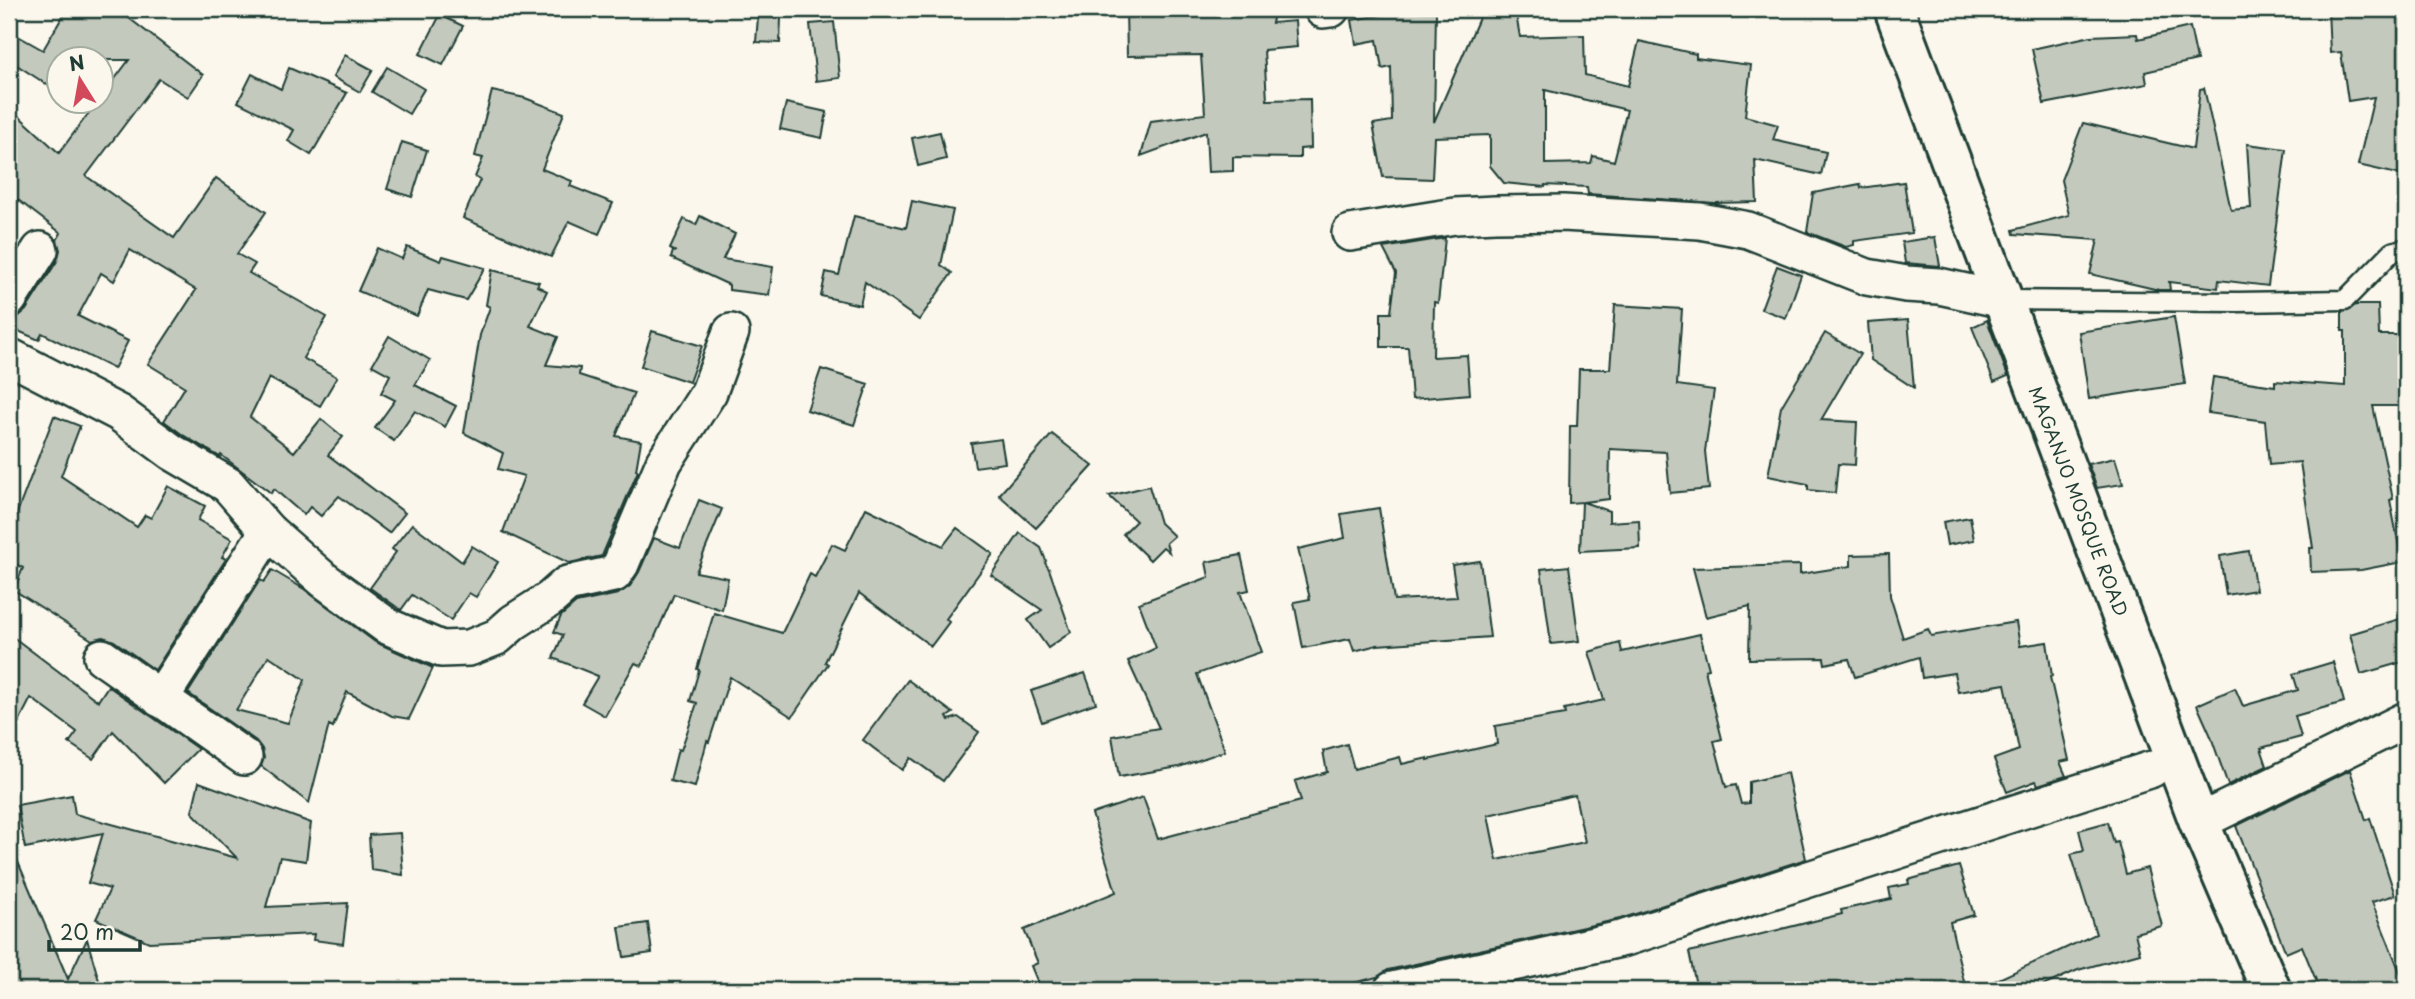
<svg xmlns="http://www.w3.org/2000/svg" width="2415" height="999" font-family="'Playpen Sans',sans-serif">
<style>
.building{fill:#c4c9be;stroke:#1f3d34;stroke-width:2;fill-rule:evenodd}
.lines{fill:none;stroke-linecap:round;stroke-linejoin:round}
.service-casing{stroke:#1f3d34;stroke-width:23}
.minor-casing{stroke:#1f3d34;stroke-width:40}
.tertiary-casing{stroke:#1f3d34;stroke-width:44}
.service{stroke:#fbf7ec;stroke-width:18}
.minor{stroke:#fbf7ec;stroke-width:35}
.tertiary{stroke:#fbf7ec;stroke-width:38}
.labels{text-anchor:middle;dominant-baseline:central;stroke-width:7;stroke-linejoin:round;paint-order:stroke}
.street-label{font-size:18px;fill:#1f3d34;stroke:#fbf7ec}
</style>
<rect width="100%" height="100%" fill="#fbf7ec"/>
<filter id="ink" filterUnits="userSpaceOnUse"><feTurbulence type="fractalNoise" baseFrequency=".0143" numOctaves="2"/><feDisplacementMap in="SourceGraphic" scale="14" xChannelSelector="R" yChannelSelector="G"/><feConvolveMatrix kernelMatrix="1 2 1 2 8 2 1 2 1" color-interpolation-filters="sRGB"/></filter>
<g filter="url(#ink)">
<!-- building -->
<g class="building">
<path d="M67,9H117L203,75L188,97L159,79L86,176L174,238L216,178L266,212L237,254L255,264L249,273L327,317L303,358L337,377L320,406L269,378L250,417L294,452L321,419L343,437L328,455L405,513L389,533L339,496L321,516L310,507L304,515L274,489L271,493L221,455L220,457L183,435L164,421L185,387L148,364L196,290L130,250L114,281L101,273L78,316L128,341L114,369L42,333L39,340L9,327V319L19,316L26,310L57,261L60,250L57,240L61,233L9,193V107L59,153L97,102H102V96L129,60H60V93L9,60V31L43,50Z"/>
<path d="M1126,9H1275L1272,23L1295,21L1297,47L1264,50L1267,100L1310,99L1311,148L1300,149V158L1233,157V171L1208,172L1206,132L1141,156L1151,121L1205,114L1201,55L1127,56Z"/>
<path d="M1495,9H1515L1520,37L1584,35L1585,75L1628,86L1639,41L1696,54V58L1751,65L1745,116L1778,125L1773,140L1826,152L1821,175L1755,160L1757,202L1715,203L1588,194L1587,187L1545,185V187L1504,183L1490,166V135L1434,137L1432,179L1383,177L1373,124L1392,121L1391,67L1382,69L1377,40L1356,44L1352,20L1405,11L1436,12L1434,122L1482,11ZM1545,90L1627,110L1614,161L1593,156L1591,163L1545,164Z"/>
<path d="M2328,9H2406V176L2358,165L2374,97L2348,101L2341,52L2330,53Z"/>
<path d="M440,15L463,26L443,65L420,54Z"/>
<path d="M758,17L781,18L780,43L756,42Z"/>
<path d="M834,22L840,78L816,81L810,24Z"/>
<path d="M2190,27L2197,60L2145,72L2147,84L2044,104L2032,49L2091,36L2137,34L2138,39Z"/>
<path d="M345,55L373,70L360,92L333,77Z"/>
<path d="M387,67L424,89L409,114L372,92Z"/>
<path d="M289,68L347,93L311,155L288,141L294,130L238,102L252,74L281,89Z"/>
<path d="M2204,88L2231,210L2251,208L2247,144L2286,149L2268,286L2219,280L2218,288L2169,282L2170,290H2159L2090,274L2098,240L2014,234L2013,230L2069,215L2061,180L2083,123L2193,149L2200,89Z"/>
<path d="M492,91L525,98L564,113L542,169L572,181L570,186L613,203L599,234L569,221L551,257L463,218L480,180L475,177L483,158L475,156Z"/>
<path d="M786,103L827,112L822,138L780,129Z"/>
<path d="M940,132L946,159L918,166L912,138Z"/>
<path d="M402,142L427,150L412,197L387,189Z"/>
<path d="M1904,182L1912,233L1854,241V245L1846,247L1807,232L1813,193L1860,184L1861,188Z"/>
<path d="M912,201L953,210L941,265L952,273L919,320L865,282L860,305L821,296L826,272L839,275L854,216L906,228Z"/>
<path d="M700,216L735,234L723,259L773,267L769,295L729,290V285L671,258L673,251L676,252L670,249L684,219L696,225Z"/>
<path d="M1935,237L1940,266L1905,263L1902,242Z"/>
<path d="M1445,238L1438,303L1434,302L1433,357L1467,355L1470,394L1412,399L1408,347H1381V313H1391L1396,273L1383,248Z"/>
<path d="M407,247L441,261L443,256L485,268L466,300L428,290L417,316L358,291L377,248L402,259Z"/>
<path d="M1777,266L1801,275L1786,318L1761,309Z"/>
<path d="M492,270L539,282L537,286L547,291L530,326L558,337L546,365L580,368L579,375L634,393L616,436L641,441L636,470L638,471L602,556L569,563L503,532L524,476L498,469L503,453L464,433L480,335L490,307L486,305Z"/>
<path d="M1615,305L1682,309L1677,385L1714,390L1705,451L1709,489L1670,493L1666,452L1610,449L1609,499L1583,502L1609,511V522L1639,520L1640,548L1580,551L1582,502L1569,503L1570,426H1577L1579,369H1610Z"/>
<path d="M2356,305H2378L2379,335H2406V406H2373L2393,499L2390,500L2402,562L2361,570L2311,572L2310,548H2313L2300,462L2269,465L2265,421L2208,413L2213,377L2275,386V381L2345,386V331H2342V311Z"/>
<path d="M2174,317L2185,384L2089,399L2079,332Z"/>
<path d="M1908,320L1914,388L1871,360L1868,323Z"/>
<path d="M1987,320L2008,376L1994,382L1972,327Z"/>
<path d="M652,331L702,346L689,382L641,366Z"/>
<path d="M1825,333L1860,354L1821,420L1857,422L1855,465L1838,464L1835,493L1808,490V484L1768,476L1781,407Z"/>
<path d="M389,336L430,360L415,385L456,406L445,427L415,411L394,441L375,428L395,400L381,393L390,375L372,365Z"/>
<path d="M821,369L868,384L854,425L807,410Z"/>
<path d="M54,416L80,426L61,476L137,527L145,515L151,518L168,486L205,506L198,520L232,539L222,557L226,559L155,670L114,641L103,637L92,640L14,590L23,568L9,560V534Z"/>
<path d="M1052,434L1093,466L1036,528L999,495Z"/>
<path d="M1001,439L1005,463L975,467L971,443Z"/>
<path d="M2115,458L2123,484L2097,488L2088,464Z"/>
<path d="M1149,486L1160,523L1174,536L1166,543L1169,552L1163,547L1150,560L1123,534L1136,521L1109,496Z"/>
<path d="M699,500L722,509L696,572L728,578L722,610L674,594L642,666L635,663L605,716L582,703L598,676L553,658L563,635L554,632L561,616L576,603L618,594L630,586L639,572L654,538L680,548Z"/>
<path d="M866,508L943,546L957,528L993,554L946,619L949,622L931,646L859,593L825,662L828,664L792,717L730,677L709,742L707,741L695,787L670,781L678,749L681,750L697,703L690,701L699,670L697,669L714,613L782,633L810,574L815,577L832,544L845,550Z"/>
<path d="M1379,508L1394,600L1457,597L1452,565L1480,561L1490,637L1377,645L1354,651L1350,639L1303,648L1294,602L1310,599L1298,549L1345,538L1341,514Z"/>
<path d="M1970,517L1974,540L1947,545L1943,522Z"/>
<path d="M412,524L462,562L472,546L498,562L476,597L469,593L451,620L412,595L401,610L370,588L396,552L392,549Z"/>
<path d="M1020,533L1041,548L1046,561L1045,563L1049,569L1071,632L1048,648L1028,620L1042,610L991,575Z"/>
<path d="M2249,551L2256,590L2226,595L2220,556Z"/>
<path d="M1889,554L1890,596L1903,638L1928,629L1931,636L2016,622L2020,646L2047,642L2052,676L2050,677L2069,760L2060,762L2066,776L2038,785L2036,781L2007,792L1994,759L2019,750L2005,684L1958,692L1954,673L1922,678L1919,657L1855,677L1849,659L1825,664L1824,658L1749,659L1750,606L1706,617L1693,568L1800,565V574L1851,566V555Z"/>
<path d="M1241,555L1249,590L1240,592L1261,652L1197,674L1225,751L1179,767L1119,777L1112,736L1159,728L1128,661L1156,648L1139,603L1209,577L1206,562Z"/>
<path d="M1569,566L1579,641L1551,644L1541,569Z"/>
<path d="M272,570L304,589L375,642L433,668L409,719L392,716L347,692L333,727L329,725L309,803L261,766L264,758L262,749L256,741L188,693L260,580L264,582ZM269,656L305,680L288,723L236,710Z"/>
<path d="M2406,617V661L2361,674L2350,634Z"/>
<path d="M9,634L98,701L108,686L198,749L164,783L113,731L93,759L69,743L77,732L31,698L9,741Z"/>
<path d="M1700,634L1709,669L1705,670L1722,739L1714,741L1726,787L1736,785L1741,804L1749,803V782L1787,773L1806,859L1620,919L1388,970L1377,977L1335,988L1334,985L1310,990H1041L1031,966L1038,963L1024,930L1116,892L1092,814L1143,797L1158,839L1301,801L1295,781L1327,772L1323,751L1347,744L1354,769L1400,757L1402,764L1428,758V760L1497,744L1495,726L1565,714L1564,709L1604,700L1589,652L1620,643L1622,652ZM1575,795L1585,842L1497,860L1488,815Z"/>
<path d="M2333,662L2344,702L2295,716L2301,737L2261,748L2267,766L2228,785L2210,734L2197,705L2235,688L2243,706L2298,690L2293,674Z"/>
<path d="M1085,673L1096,703L1042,722L1031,691Z"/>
<path d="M908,680L953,713L947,717L949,720L958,717L979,732L943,781L911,758L902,770L863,740Z"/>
<path d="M2350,770L2366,820L2370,818L2395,895L2372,902L2404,982L2383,990H2320L2302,946L2286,953L2236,826Z"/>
<path d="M199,782L311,823L306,861L280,857L266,907L348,903L343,944L313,940L314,934L149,942L96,919L110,889L88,883L103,833L25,848L17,805L72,795L75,814L237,858L192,812Z"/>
<path d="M2108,822L2114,843L2118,842L2126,874L2147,868L2162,926L2135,933L2140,953L2078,970L2034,990H1975L2096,934L2071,854L2084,851L2079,830Z"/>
<path d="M400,833L403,875L371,870L369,835Z"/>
<path d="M9,841L68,979L87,939L100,984L79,990H9Z"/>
<path d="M1959,866L1974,915L1950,922L1966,990H1697L1689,952L1842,914L1841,910L1891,899L1889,888L1909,884L1908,880Z"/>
<path d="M648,923L652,953L624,957L619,927Z"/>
</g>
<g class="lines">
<defs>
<path id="service" d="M2003,300L2238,302L2345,300L2392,252L2406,248"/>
<g id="minor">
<path d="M1323,10L1331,9"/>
<path d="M1350,233L1455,216L1495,214L1563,213L1700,221L1748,230L1867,277L1906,284L1939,286L2003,300"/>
<path d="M9,299L40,250"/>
<path d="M9,356L119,413L172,452L228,485L268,531L324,580L387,626L441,649L469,648L497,637L514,622L550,599L567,584L614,574L621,564L664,462L709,392L731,332"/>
<path d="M102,657L244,757"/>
<path d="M160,699L268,531"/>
<path d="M2199,822L2406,720"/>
<path d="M1392,990L1625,938L2152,769"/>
</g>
<path id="tertiary" d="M1894,9L2199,822L2271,990"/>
</defs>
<!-- service casing -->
<use href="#service" class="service-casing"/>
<!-- minor casing -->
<use href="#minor" class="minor-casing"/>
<!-- tertiary casing -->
<use href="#tertiary" class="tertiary-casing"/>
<!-- service -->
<use href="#service" class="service"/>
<!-- minor -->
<use href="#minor" class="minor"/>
<!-- tertiary -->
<use href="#tertiary" class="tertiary"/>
</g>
</g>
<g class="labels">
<!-- street labels -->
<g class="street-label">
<text transform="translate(2079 501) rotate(69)">MAGANJO MOSQUE ROAD</text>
</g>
</g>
<!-- margin -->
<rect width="2415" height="999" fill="none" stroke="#fbf7ec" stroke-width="35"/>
<rect x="18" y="18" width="2380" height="964" fill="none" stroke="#1f3d34" stroke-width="2.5" filter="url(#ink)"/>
<!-- north arrow -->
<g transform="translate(80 80) rotate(349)"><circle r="33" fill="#fbf7ec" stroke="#a3ada2" stroke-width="2"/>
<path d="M0-5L12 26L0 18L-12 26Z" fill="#d1495b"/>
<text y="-10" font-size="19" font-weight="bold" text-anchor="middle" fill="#1f3d34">N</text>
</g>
<!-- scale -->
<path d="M49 940v10h91v-10" fill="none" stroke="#1f3d34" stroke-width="3.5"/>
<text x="60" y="940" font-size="21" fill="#1f3d34" stroke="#fbf7ec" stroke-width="5" paint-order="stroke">20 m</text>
</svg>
